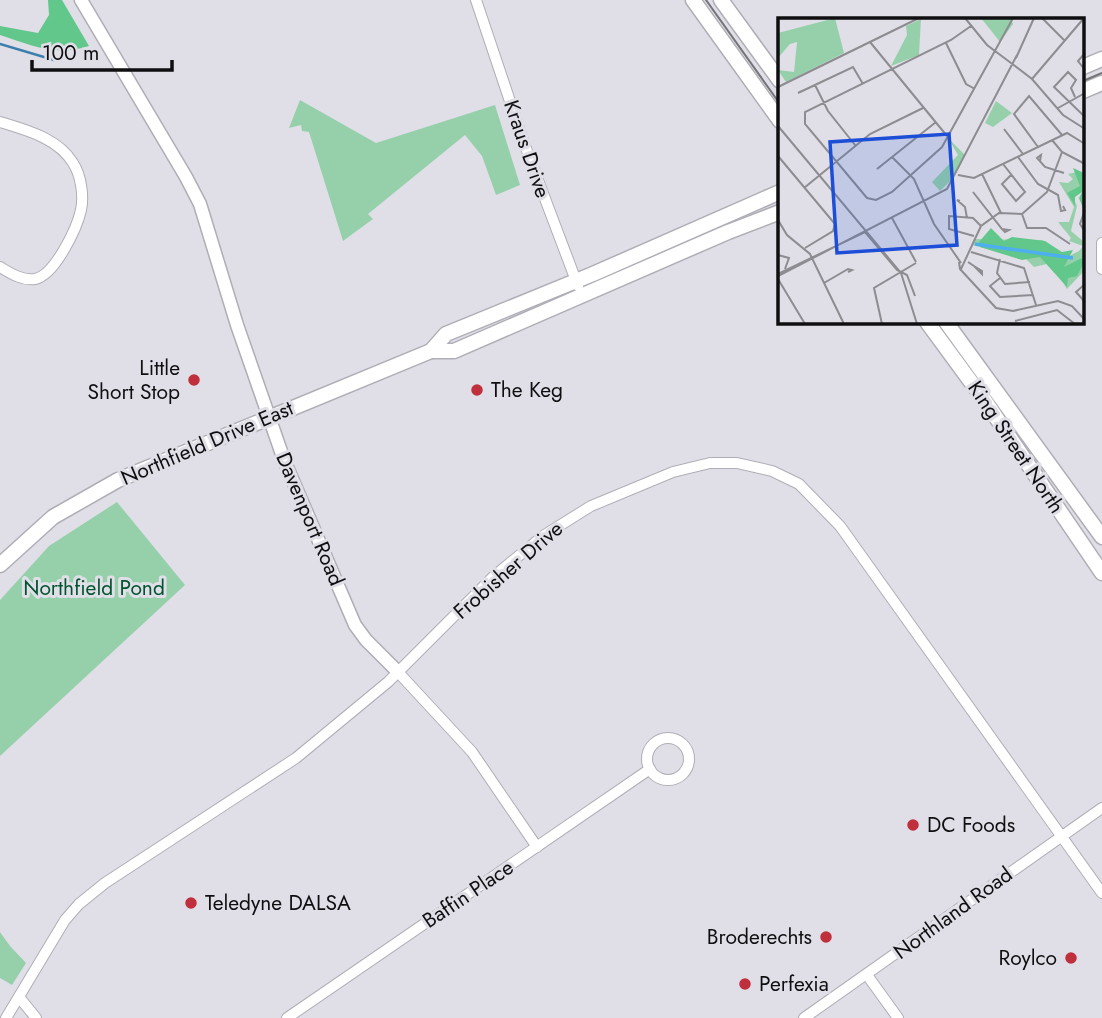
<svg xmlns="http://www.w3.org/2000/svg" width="1102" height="1018" font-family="Jost,sans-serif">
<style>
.green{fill:#96d0ab}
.forest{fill:#61c78b}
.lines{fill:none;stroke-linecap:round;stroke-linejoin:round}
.stream{stroke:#3b7fac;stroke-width:2.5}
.minor-casing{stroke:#afaeb6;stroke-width:12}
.tertiary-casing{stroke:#afaeb6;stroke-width:15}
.secondary-casing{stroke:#afaeb6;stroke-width:17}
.minor{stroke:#fff;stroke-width:10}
.tertiary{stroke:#fff;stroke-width:12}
.secondary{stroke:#fff;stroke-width:14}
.tram{stroke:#747478;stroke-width:2}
.poi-dot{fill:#bf2f3c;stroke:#e0dfe7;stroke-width:2.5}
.labels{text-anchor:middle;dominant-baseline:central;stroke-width:6;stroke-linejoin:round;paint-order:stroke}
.street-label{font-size:21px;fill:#0f0f11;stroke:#e0dfe7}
.poi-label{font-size:21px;fill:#0f0f11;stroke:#e0dfe7;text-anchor:start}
.park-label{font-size:21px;fill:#00542f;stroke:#e0dfe7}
.inset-river{fill:none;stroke:#4eafef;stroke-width:3.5}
.inset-road{fill:none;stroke:#8c8c91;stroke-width:2}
.view{fill:#1d4ed8;fill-opacity:0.15;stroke:#1d4ed8;stroke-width:3.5}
.inset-edge{fill:none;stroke:#0f0f11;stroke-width:3.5}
</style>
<rect width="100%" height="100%" fill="#e0dfe7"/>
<!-- green -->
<g class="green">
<path d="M300,100L376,143L495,105L520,185L496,195L482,156L465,135L368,214L373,219L343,241L309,132L302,131L301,125L289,128Z"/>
<path d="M117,502L185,585L0,756V600L49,546Z"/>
<path d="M0,932L10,946L26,963L12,985L0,978Z"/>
</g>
<!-- forest -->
<path class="forest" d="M48,0H62L89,46C56,57 31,45 0,35V26L38,33L49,15Z"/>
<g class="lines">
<!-- stream -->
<path class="stream" d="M0,44L54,60"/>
<defs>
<g id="minor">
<path d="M476,0L524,143L578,286"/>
<path d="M0,122C26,130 58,138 73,163C81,175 84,196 81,210C77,228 55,275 35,279C22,281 10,273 0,267"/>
<path d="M1102,243V269"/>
<path d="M397,671L472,752L537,847"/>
<circle cx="668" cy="759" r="21"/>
<path d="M867,975L898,1018"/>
<path d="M19,997L36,1018"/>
<path d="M6,1018L65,920L79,904L105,883L296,758L388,682L493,577L543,536L591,506L673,472L710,463H737L772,471L799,484L840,526L1102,893"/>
<path d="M287,1018L650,769"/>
<path d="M804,1018L1102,808"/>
</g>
<path id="tertiary" d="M81,0L186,177L200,204L237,325L284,460L355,625L366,640L397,671"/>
<g id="secondary">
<path d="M693,0L780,121"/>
<path d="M721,0L780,81"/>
<path d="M1083,67L1102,59"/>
<path d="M1083,91L1102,83"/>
<path d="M927,322L985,401L1102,573"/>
<path d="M946,322L1102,537"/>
<path d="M431,351L446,334L593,274L780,192"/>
<path d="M0,565L53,517L118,480L431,351H454L728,232L780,212"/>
</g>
</defs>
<!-- minor casing -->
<use href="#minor" class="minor-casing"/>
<!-- tertiary casing -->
<use href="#tertiary" class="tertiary-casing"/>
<!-- secondary casing -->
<use href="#secondary" class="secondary-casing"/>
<!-- minor -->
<use href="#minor" class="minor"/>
<!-- tertiary -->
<use href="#tertiary" class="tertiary"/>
<!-- secondary -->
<use href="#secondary" class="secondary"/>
<!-- tram -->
<g class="tram">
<path d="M706,0L780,104"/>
<path d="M1083,81L1102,73"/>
</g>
</g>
<!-- markers -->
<g class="poi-dot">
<circle cx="194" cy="380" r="7"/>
<circle cx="477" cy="390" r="7"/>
<circle cx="913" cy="825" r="7"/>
<circle cx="191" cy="903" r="7"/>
<circle cx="826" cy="937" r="7"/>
<circle cx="1071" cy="958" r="7"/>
<circle cx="745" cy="984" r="7"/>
</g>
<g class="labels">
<!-- street labels -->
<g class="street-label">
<text transform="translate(527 149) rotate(71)">Kraus Drive</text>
<text transform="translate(207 443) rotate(-23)">Northfield Drive East</text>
<text transform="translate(1016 447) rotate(56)">King Street North</text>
<text transform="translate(310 519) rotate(67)">Davenport Road</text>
<text transform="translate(508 570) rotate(-41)">Frobisher Drive</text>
<text transform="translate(468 894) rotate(-34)">Baffin Place</text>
<text transform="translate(953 913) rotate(-36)">Northland Road</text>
</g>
<!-- poi labels -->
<g class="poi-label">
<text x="180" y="368" text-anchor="end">Little<tspan x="180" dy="24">Short Stop</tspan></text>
<text x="491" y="390">The Keg</text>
<text x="927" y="825">DC Foods</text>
<text x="205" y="903">Teledyne DALSA</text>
<text x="812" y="937" text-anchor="end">Broderechts</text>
<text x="1057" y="958" text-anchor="end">Roylco</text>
<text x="759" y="984">Perfexia</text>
</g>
<!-- park labels -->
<g class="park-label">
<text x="94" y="588">Northfield Pond</text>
</g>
</g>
<!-- overview -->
<g transform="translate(778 18)">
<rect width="306" height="306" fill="#e0dfe7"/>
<path d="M57,0L66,35L8,64L0,52L16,54L19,24L12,26L0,40V15ZM203,0H233L235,6L222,24ZM143,1L141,37L113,48L129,17L128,8ZM218,83L234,95L215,109L207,105ZM170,120L187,137L175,160L162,173L154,164L180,137ZM299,154L306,168L293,175L299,188L293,213L306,224V253L289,271L273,245L256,249L248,241L194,227L196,221L264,222L289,239L301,233L305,228L291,223L293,220L280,204H291L296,189L281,164L290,165L295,161L290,156Z" fill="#96d0ab"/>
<path d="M295,150L306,155L305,190L301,180L304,174L297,179V188L289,175L302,168ZM213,210L226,223L234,219L267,223L284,234L295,232L286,249L304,240L306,245L299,258L290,260L289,269L262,239L244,242L202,229L201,224Z" fill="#61c78b"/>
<path class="inset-river" d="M197,226L295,240"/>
<path class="inset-road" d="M187,0L209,27L233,45M264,0L287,23M193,8L173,22L27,94V106L89,180L98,182L114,174L164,129L235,0M92,24L169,118M168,25L188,66L197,71M307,35L300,43L307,52M238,40L256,0M233,45L254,61L285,97L307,111M254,61L306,0M37,67L50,93L77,127M0,69L141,0M24,73L20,75L75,49L85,66M297,79L293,70L298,62L290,54L276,69L307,99M280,90L307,75M0,108L123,255L139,306M226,111L245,136M274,122L284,134L307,146M260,129L236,96L251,78L284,117M0,138L57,206L55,213L27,230M114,139L136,161L156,206L183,245M240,139L260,166L280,177L283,193L287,192L285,188M262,143L263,137L259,140L267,149L286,155M225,146L247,174L238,183L224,166L233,157M103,148L99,151L158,104M204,156L223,195M180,157L196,160L289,115L307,126M26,170L92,116L145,90M195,174L224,211L231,212L227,214L224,211M182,183L179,182L187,189L189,200M307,192L302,206L307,214M244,196L249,210H268L292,226M114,200L138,244M0,202L9,217L32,236L66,306M196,218L171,211V198L195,200L203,208M193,234L246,250L258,287M0,237L11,240L7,251M222,241L219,255L227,266L252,264M181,244L182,251L218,290L235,293L280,283L294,288L307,302M190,244L196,248L204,253V256L196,248M183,251L203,208L221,195L244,196L269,174L284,134M0,256L87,214L119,252L129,257L137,278M0,258L169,171L239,37M222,260L212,268L222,279L255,277M0,261L27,306M46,265L70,251L74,252L70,254M307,266L298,274L307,284M237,303L279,292L297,306M104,306L96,270L138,245"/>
<path class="view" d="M171,116L179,227L59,235L52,124Z"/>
<rect width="306" height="306" class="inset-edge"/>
</g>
<!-- scale -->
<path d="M32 60v10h140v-10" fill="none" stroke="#0f0f11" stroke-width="3.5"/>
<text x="42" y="60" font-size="21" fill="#0f0f11" stroke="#e0dfe7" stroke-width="5" paint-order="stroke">100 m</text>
</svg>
